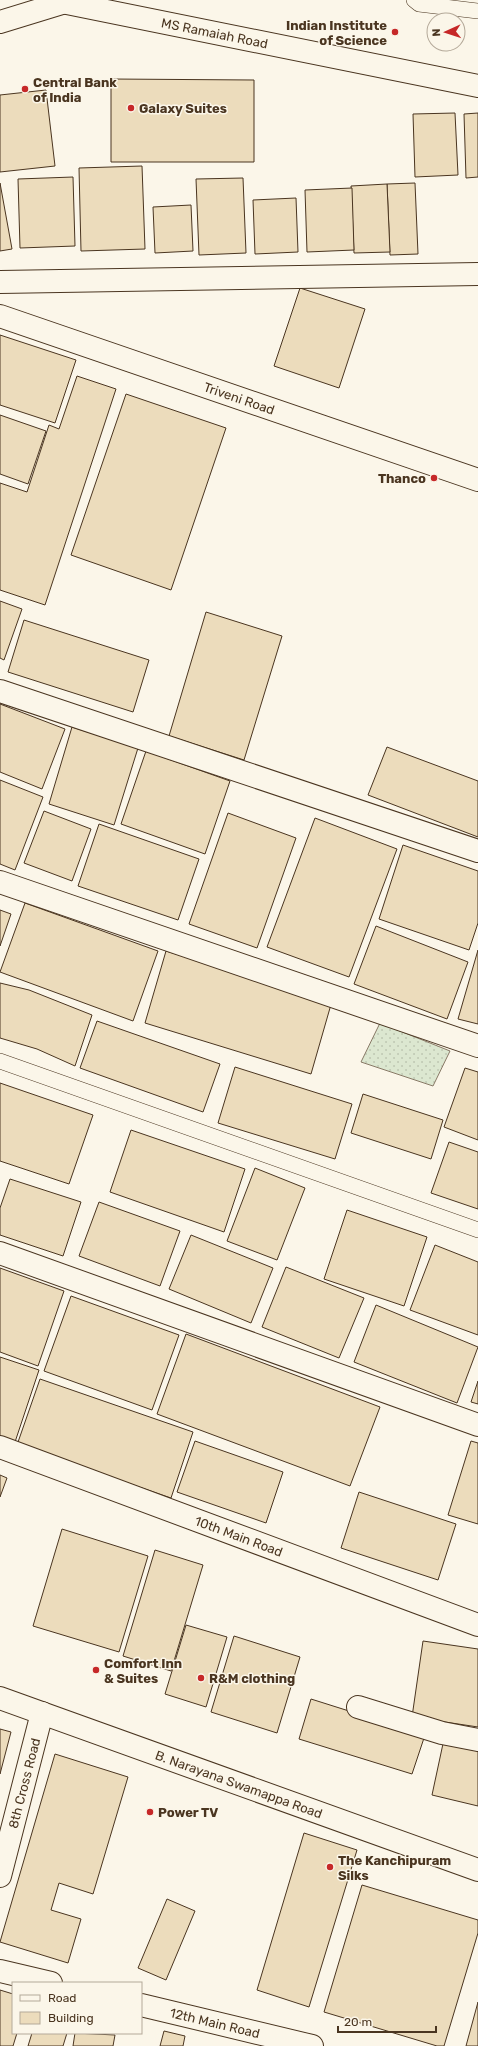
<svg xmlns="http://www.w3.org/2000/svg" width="478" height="2046" font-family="Rubik,sans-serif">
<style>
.garden{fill:url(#garden-dots);stroke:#887966}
.building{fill:#ecdcbc;stroke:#4a3520}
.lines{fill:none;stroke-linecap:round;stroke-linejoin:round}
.lane-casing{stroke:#4a3520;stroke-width:16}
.street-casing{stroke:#4a3520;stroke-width:24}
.secondary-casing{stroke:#4a3520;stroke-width:24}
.lane{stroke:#fbf6e9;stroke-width:15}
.street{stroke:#fbf6e9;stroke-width:22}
.secondary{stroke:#fbf6e9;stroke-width:22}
.poi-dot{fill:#c62828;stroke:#fbf6e9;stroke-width:1.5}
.labels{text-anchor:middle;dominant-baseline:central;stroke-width:3;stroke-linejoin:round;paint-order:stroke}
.poi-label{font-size:13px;font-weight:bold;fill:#4a3520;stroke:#fbf6e9;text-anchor:start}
.street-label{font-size:13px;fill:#4a3520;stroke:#fbf6e9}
</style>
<defs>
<pattern id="garden-dots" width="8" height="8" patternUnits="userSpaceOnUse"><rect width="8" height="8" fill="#dce7d0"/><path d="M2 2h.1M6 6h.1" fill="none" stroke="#bec7b2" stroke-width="1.8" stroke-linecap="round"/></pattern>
</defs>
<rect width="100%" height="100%" fill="#fbf6e9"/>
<!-- garden -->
<path class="garden" d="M380,1023L450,1051L433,1086L361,1062Z"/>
<!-- building -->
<g class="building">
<path d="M111,79L254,80V162H111Z"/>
<path d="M46,90L55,166L0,172V95Z"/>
<path d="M455,113L458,175L415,177L413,114Z"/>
<path d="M478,113V177L466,178L464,114Z"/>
<path d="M142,166L145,249L81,251L79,168Z"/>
<path d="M73,177L75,246L20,248L18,179Z"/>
<path d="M243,178L246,253L199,255L196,179Z"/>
<path d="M0,183L12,249L0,251Z"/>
<path d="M415,183L418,254L390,255L387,184Z"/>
<path d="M387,184L390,252L354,253L351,186Z"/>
<path d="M352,188L354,250L307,252L305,190Z"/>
<path d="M296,198L298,252L255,254L253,200Z"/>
<path d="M191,205L193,251L155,253L153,207Z"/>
<path d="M300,288L365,309L339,388L274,366Z"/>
<path d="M0,335L76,360L55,423L0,405Z"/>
<path d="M77,376L116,389L45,605L0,590V483L27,492L49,425L59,429Z"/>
<path d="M126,394L226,428L171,590L71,555Z"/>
<path d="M0,415L46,431L28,484L0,474Z"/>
<path d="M0,601L22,609L4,660L0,658Z"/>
<path d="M206,612L282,636L244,760L169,736Z"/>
<path d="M24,620L149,660L133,712L8,672Z"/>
<path d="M0,704L65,729L42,789L0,772Z"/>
<path d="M72,727L138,748L114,825L49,804Z"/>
<path d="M387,747L478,781V837L368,795Z"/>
<path d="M146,751L230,781L205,854L121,824Z"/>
<path d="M0,780L43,797L15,870L0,864Z"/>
<path d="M44,811L91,829L72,881L24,863Z"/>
<path d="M228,813L296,838L257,948L189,924Z"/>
<path d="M315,818L397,849L349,977L267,947Z"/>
<path d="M99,824L199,859L178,920L78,886Z"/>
<path d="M403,845L478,871V923L469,950L379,919Z"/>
<path d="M25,903L158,951L133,1021L0,972Z"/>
<path d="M0,910L11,914L0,946Z"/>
<path d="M376,926L468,962L447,1019L354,984Z"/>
<path d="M478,950V1024L458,1019Z"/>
<path d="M166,951L332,1001L311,1074L145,1023Z"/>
<path d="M0,983L29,990L92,1015L75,1066L37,1049L0,1038Z"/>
<path d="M97,1021L220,1064L203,1112L80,1068Z"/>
<path d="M235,1067L352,1104L335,1159L218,1123Z"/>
<path d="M465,1068L478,1072V1140L444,1127Z"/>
<path d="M0,1083L93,1115L69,1184L0,1161Z"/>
<path d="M363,1094L443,1120L431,1159L351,1133Z"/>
<path d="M131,1130L245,1169L224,1232L110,1192Z"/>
<path d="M449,1142L478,1152V1209L431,1193Z"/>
<path d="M255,1168L305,1188L277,1260L227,1241Z"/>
<path d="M10,1179L81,1202L63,1256L0,1235V1208Z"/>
<path d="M99,1202L180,1231L160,1286L79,1256Z"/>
<path d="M347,1210L427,1237L404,1306L324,1279Z"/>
<path d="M191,1235L273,1268L251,1323L169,1289Z"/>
<path d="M435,1245L478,1262V1335L410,1310Z"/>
<path d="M286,1267L364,1298L339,1358L262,1327Z"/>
<path d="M0,1268L64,1291L38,1366L0,1352Z"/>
<path d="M71,1296L179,1335L152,1410L44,1371Z"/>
<path d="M376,1305L478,1347L457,1403L354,1362Z"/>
<path d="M186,1334L380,1407L350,1486L157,1414Z"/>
<path d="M0,1357L39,1370L15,1442L0,1437Z"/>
<path d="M40,1379L193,1432L171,1498L17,1445Z"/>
<path d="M478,1381V1404L471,1402Z"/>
<path d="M195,1441L283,1472L266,1523L177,1492Z"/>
<path d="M471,1441L478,1443V1524L448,1515Z"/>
<path d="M0,1475L7,1478L0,1497Z"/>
<path d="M359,1492L456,1524L438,1580L341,1548Z"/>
<path d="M62,1529L148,1556L119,1652L33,1626Z"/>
<path d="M155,1550L203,1565L171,1671L123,1656Z"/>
<path d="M186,1625L227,1637L206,1707L165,1694Z"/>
<path d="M234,1636L300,1657L277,1733L211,1712Z"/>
<path d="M423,1641L478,1649V1727L412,1717Z"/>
<path d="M311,1699L425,1735L412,1774L299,1739Z"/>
<path d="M0,1729L11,1732L0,1774Z"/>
<path d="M444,1739L478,1746V1806L432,1795Z"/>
<path d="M55,1754L128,1777L93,1894L59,1883L51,1910L81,1919L68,1963L0,1942Z"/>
<path d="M304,1833L357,1850L309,2007L257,1990Z"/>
<path d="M362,1885L478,1920V1933L444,2046H437L324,2012Z"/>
<path d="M167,1899L195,1911L166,1980L138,1968Z"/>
<path d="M0,1990L13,1994V2033H17L13,2046H0Z"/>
<path d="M478,2002V2046H466Z"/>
<path d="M164,2031L185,2036L183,2046H160Z"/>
<path d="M32,2033H67L63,2046H28Z"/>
<path d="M75,2033L115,2035L113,2046H73Z"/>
</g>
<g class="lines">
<defs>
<g id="lane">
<path d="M414,0L419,4L478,11"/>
<path d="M0,1061L478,1230"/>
</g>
<g id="street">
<path d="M0,282L478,274"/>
<path d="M0,691L478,851"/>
<path d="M0,882L478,1046"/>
<path d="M0,1253L478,1425"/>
<path id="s1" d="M0,1447L478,1625"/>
<path d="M358,1707L442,1733L478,1740"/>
<path id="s2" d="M0,1876L42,1713"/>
<path d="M0,1971L51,1983"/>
<path id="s3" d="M141,2005L312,2046"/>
</g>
<g id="secondary">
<path id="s4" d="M52,0L478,86"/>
<path d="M0,22L62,3"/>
<path id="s5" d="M0,316L478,480"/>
<path id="s6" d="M0,1698L478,1870"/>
</g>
</defs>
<!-- lane casing -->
<use href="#lane" class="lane-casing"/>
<!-- street casing -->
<use href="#street" class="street-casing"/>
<!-- secondary casing -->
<use href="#secondary" class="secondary-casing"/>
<!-- lane -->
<use href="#lane" class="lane"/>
<!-- street -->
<use href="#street" class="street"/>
<!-- secondary -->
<use href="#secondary" class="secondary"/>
</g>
<!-- markers -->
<g class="poi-dot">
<circle cx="395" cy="32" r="4"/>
<circle cx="25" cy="89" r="4"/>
<circle cx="131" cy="108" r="4"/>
<circle cx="434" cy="478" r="4"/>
<circle cx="96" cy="1670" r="4"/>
<circle cx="201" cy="1678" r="4"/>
<circle cx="150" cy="1812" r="4"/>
<circle cx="330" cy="1867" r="4"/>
</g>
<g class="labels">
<!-- poi labels -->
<g class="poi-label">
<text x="387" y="25" text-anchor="end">Indian Institute<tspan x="387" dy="15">of Science</tspan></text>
<text x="33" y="82">Central Bank<tspan x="33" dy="15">of India</tspan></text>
<text x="139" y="108">Galaxy Suites</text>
<text x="426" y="478" text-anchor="end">Thanco</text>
<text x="104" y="1663">Comfort Inn<tspan x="104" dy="15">&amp; Suites</tspan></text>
<text x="209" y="1678">R&amp;M clothing</text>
<text x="158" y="1812">Power TV</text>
<text x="338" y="1860">The Kanchipuram<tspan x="338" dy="15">Silks</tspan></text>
</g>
<!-- street labels -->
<g class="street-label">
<text stroke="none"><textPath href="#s4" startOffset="166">MS Ramaiah Road</textPath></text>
<text stroke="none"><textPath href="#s5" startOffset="253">Triveni Road</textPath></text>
<text stroke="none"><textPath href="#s1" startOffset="255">10th Main Road</textPath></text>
<text stroke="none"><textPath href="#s2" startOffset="96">8th Cross Road</textPath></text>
<text stroke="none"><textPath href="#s6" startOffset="254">B. Narayana Swamappa Road</textPath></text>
<text stroke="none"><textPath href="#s3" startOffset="76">12th Main Road</textPath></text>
</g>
</g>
<!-- legend -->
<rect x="12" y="1982" width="130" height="52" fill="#fbf6e9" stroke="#b4a999"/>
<rect x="20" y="1995" width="20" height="6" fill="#fbf6e9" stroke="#b4a999"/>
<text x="48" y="2002" font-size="12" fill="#4a3520">Road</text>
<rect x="20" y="2012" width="20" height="12" fill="#ecdcbc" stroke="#b4a999"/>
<text x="48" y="2022" font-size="12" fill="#4a3520">Building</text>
<!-- north arrow -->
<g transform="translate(446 32) rotate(267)"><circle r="19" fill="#fbf6e9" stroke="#b4a999"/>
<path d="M0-3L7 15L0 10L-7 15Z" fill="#c62828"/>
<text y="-6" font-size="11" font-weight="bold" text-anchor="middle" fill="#4a3520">N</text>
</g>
<!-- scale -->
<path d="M338 2026v6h98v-6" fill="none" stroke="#4a3520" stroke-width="2"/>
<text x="344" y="2026" font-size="12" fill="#4a3520" stroke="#fbf6e9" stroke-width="3" paint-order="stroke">20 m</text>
</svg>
